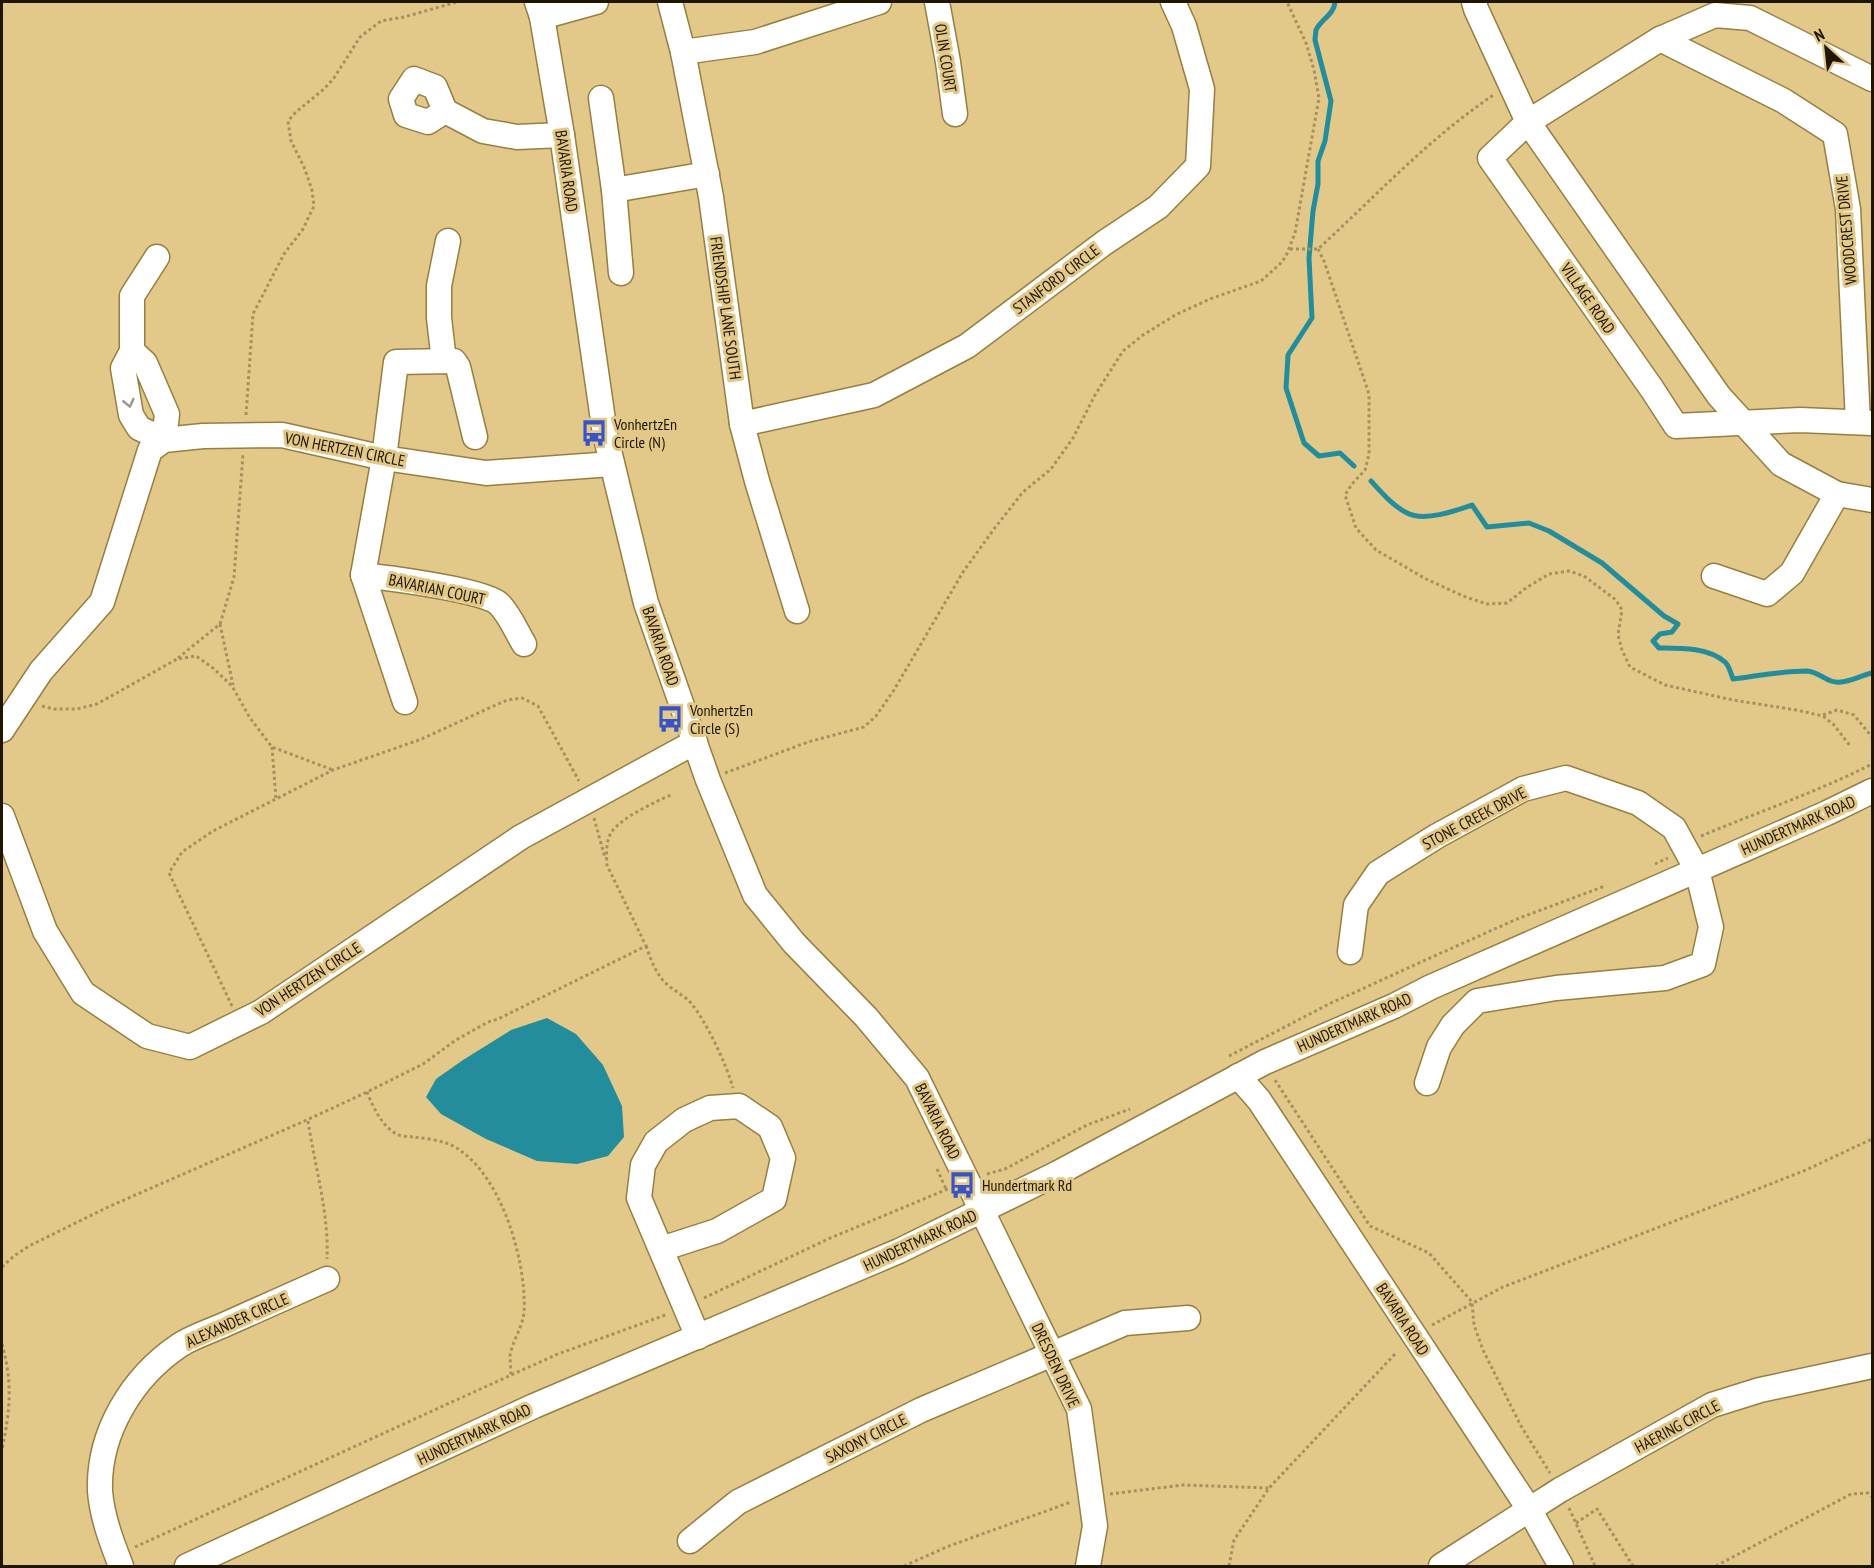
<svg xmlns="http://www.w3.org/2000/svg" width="1874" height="1568" font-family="'PT Sans Narrow',sans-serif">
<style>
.water{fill:#238d9b}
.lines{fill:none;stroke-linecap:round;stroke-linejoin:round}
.stream{stroke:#238d9b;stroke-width:5}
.minor-casing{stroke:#977f42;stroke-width:27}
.path{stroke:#a5915f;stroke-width:3;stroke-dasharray:3 3;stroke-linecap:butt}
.minor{stroke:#fff;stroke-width:24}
.oneway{stroke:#9b968c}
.labels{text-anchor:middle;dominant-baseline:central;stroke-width:6;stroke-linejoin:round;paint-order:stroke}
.street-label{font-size:16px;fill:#201600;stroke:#e2c98a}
.poi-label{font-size:16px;fill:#201600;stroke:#e2c98a;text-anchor:start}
</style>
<rect width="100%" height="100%" fill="#e2c98a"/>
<!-- water -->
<path class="water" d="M547,1018L576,1034L603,1065L622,1106L624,1137L608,1156L577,1164L537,1161L486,1139L441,1114L426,1097L436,1079L463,1060L511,1030Z"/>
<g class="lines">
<!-- stream -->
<g class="stream">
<path d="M1335,2C1334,15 1321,19 1316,30C1316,30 1315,39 1315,40L1331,101L1325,141L1318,161V184L1313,211L1309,258L1312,318L1288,355L1286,388L1304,443L1319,456L1340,453L1354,466"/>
<path d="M1371,481C1381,492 1393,506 1407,513C1424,522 1455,511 1472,505L1487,527L1529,523L1549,531L1602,563L1664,616L1678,624L1672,632L1660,634L1653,641L1659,648C1680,648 1708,647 1725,662C1729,665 1731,674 1733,679C1757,676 1782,671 1807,671C1820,672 1828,684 1841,682C1852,681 1862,675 1872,673"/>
</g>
<defs>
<g id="minor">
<path d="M537,2L542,17L562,135L605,434L646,603L708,780L755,895L794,943L866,1017L917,1078L1079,1409L1095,1526L1088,1566"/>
<path d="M670,2L683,52L711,197L742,424L757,481L797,611"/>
<path d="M937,2L948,62L955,114"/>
<path d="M1474,2L1476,9L1528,122L1719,396L1781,464L1837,494L1872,500"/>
<path d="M542,17L596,2"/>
<path d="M1660,39L1715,15L1750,18L1872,79"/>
<path d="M683,52L755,42L879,2"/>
<path d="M414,79L435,87L445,111L428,122L406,115L401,99Z"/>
<path d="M601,98L614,190"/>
<path d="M445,111L483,131L517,137L562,135"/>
<path d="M621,273L614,190L707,174"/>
<path d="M132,351L145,363L167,414L164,440L139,428L131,415L123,368L132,351V296L157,257"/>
<path d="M444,361L439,318V286L448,241"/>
<path d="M1858,422L1848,209L1835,134L1784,101L1660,39L1528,122L1490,158L1652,389L1676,426L1800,420L1872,423"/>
<path d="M742,424L874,395L967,346L1104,243L1158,207L1198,166L1202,89L1184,26L1173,2"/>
<path d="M363,575C388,578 485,590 499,604C510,615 516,631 524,644"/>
<path d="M1714,576L1767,594L1792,573L1837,494"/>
<path d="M405,702L363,575L384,458L396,362L454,361L458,367L475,437"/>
<path d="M2,730L41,671L102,602L150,450L164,440L203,436L282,435L384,458L486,473L612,464"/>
<path d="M2,816L45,931L83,993L147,1036L190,1047L261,1012L521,837L695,742"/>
<path d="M1350,952L1356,905L1378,873L1437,836L1523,789L1566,778L1638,803L1674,828L1697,870L1711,927L1703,964L1665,978L1556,988L1477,1001L1453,1025L1439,1047L1427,1083"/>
<path d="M1238,1076L1259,1100L1498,1462L1529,1509L1561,1566"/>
<path d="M661,1249L717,1231L774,1199L783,1158L770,1127L739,1106L710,1108L684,1120L656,1142L643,1165L639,1198L698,1337"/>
<path d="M690,1541L738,1502L921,1410L1125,1323L1188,1318"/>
<path d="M121,1566C112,1543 102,1517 100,1491C98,1433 132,1377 180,1345C194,1336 211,1331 226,1324C260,1309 293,1294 327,1279"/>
<path d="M187,1566L534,1406L899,1251L1058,1173L1265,1062L1394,1006L1431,987L1827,813L1872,791"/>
<path d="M1441,1566L1560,1490L1712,1405L1760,1390L1872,1366"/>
</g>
</defs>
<!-- minor casing -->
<use href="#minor" class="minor-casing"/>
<!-- path -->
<g class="path">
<path d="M1290,249H1318C1376,196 1429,138 1495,94"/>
<path d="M1318,249L1324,261L1369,394V454L1365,470L1352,484L1345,495L1356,528L1376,550L1426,579L1463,596L1487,604L1507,603L1526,588L1549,574L1569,571L1584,576L1616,600L1622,610L1618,635L1622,650L1630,667L1665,685L1733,700L1796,710L1823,716L1834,725L1851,747"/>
<path d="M246,415L253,314L284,254L303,229L314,206L312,190L304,167L291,141L288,121L296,112L324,89L334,78L360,37L381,21L404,17L457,2"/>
<path d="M220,624L234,577L243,454"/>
<path d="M178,658L220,624L233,685"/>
<path d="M42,706L54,709H77L97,704L177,659L196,656L213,668L232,686L250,718L272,747L333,770"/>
<path d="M1823,715L1837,710L1854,715L1872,737"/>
<path d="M272,747L276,799"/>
<path d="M725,773L808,742L864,727L876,716L894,690L963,572L994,529L1023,492L1051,469L1073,438L1095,395L1123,351L1143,335L1177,314L1210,299L1261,281L1280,264L1286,256L1295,233L1319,98L1314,70L1306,43L1287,2"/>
<path d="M594,818L605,858"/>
<path d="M1701,836C1758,812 1817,792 1872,764"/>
<path d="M1655,864L1668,858"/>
<path d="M646,946C651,960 657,977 669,986C676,992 685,996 691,1003C707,1023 726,1063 733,1088"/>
<path d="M232,1006L169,873L182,852L213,831L333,770L419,740L507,700L522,698L538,706L579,781"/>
<path d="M1229,1056L1329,1004L1441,953L1517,919L1605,886"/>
<path d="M1275,1080L1370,1226L1429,1253L1472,1302L1474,1325L1483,1350L1521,1426L1550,1473"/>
<path d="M367,1092C373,1107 383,1129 399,1135C403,1137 409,1136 413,1137C424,1138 438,1140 449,1144C500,1167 527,1261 524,1312C523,1327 512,1341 510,1356C510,1362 511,1369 511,1375"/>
<path d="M308,1121C315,1167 329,1213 327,1259"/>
<path d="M937,1169L946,1189"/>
<path d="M987,1174L1005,1169L1087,1125L1130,1109"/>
<path d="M2,1267L14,1256L29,1246L108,1207L300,1123L363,1094L423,1064L456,1040L488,1022L498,1019L646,946L607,865C606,856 606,841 611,833C620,818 655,802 671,795"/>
<path d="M704,1298L828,1239L950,1188"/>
<path d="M1432,1325L1503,1287L1745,1194L1806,1170L1872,1139"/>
<path d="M2,1344C13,1383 10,1411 2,1450"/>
<path d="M1110,1494L1183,1485L1269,1488"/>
<path d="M1569,1508L1595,1566"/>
<path d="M1576,1523L1597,1509L1633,1566"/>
<path d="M135,1547L511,1375L558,1354L668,1314"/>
<path d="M904,1566L949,1546L1071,1502"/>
<path d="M1229,1566L1234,1540L1269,1488L1395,1354"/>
<path d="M1716,1566L1851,1494L1868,1493L1872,1497"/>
</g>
<!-- minor -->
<use href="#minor" class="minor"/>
</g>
<!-- one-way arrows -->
<defs><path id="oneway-chevron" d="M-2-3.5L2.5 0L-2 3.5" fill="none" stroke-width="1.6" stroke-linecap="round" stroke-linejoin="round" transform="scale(1.5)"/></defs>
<use class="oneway" href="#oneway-chevron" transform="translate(129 403) rotate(77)"/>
<!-- icons -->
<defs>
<symbol id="bus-bare" viewBox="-9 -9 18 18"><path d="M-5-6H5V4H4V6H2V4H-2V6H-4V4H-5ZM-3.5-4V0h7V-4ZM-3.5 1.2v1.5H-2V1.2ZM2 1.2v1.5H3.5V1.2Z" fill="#3753c5" stroke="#e2c98a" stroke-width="2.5" paint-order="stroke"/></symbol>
</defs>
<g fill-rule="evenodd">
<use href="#bus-bare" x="575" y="414" width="38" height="38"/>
<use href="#bus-bare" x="651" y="700" width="38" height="38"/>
<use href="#bus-bare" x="943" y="1166" width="38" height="38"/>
</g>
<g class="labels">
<!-- street labels -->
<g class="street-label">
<text transform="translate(946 58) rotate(81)">OLIN COURT</text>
<text transform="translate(567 171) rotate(82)">BAVARIA ROAD</text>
<text transform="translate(1846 230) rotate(-95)">WOODCREST DRIVE</text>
<text transform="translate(1056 279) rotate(-37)">STANFORD CIRCLE</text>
<text transform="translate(1588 298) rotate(55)">VILLAGE ROAD</text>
<text transform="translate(726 308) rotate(82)">FRIENDSHIP LANE SOUTH</text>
<text transform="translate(345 449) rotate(11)">VON HERTZEN CIRCLE</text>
<text transform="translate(437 589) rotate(12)">BAVARIAN COURT</text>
<text transform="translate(661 646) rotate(71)">BAVARIA ROAD</text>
<text transform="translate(1474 818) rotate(-28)">STONE CREEK DRIVE</text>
<text transform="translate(1798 825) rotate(-24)">HUNDERTMARK ROAD</text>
<text transform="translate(308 979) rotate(-33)">VON HERTZEN CIRCLE</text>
<text transform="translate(1354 1022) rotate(-24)">HUNDERTMARK ROAD</text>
<text transform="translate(938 1121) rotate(64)">BAVARIA ROAD</text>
<text transform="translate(920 1240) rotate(-25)">HUNDERTMARK ROAD</text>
<text transform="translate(1403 1319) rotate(57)">BAVARIA ROAD</text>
<text transform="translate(237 1320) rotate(-24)">ALEXANDER CIRCLE</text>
<text transform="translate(1056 1365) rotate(65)">DRESDEN DRIVE</text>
<text transform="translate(1677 1426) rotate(-28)">HAERING CIRCLE</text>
<text transform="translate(474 1434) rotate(-25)">HUNDERTMARK ROAD</text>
<text transform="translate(866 1438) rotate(-27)">SAXONY CIRCLE</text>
</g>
<!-- poi labels -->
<g class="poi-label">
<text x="614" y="424">VonhertzEn<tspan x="614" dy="18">Circle (N)</tspan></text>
<text x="690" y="710">VonhertzEn<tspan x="690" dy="18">Circle (S)</tspan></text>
<text x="982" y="1185">Hundertmark Rd</text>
</g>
</g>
<!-- border -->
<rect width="1874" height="1568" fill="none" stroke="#201600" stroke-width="6"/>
<!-- north arrow -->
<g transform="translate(1826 48) rotate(333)" stroke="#e2c98a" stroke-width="4.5" paint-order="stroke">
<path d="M0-4.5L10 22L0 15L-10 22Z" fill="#201600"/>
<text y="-9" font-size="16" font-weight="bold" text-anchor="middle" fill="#201600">N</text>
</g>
</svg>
